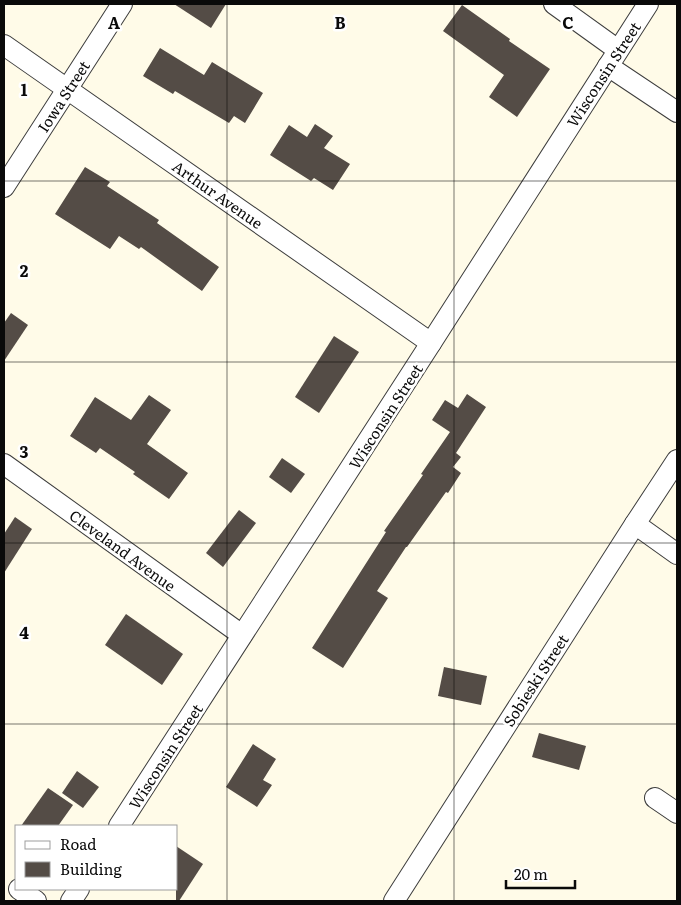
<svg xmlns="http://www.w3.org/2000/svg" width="681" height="905" font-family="Literata,serif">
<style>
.building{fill:#544c46}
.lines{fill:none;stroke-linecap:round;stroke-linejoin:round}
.minor-casing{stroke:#3d3d3d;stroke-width:22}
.minor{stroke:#fff;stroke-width:20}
.grid{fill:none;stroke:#0a0a0a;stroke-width:1;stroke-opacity:0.55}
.labels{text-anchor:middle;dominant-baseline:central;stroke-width:5;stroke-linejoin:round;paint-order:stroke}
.street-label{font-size:15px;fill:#0a0a0a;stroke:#fff}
.grid-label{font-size:16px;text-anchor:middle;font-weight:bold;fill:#0a0a0a;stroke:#fff;stroke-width:5;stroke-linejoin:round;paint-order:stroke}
</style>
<rect width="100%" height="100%" fill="#fffbe8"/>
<!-- building -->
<g class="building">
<path d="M174,4H226L211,28Z"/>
<path d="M462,5L510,39L509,41L550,69L517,117L489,97L504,75L443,31Z"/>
<path d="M160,48L204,75L212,62L263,93L245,123L234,116L229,123L175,91L173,94L143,76Z"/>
<path d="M315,124L333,136L324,148L350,164L333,190L314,178L311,181L270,155L289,125L307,137Z"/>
<path d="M85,167L110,182L107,186L159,220L157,223L219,267L202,291L141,247L139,249L119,236L110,249L55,214Z"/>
<path d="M11,313L28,325L4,361V323Z"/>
<path d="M334,336L359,352L319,413L295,397Z"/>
<path d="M467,394L486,407L456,453L461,457L453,467L461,473L448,493L446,492L407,547H406L377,591L388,598L343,668L312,648L386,532L384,531L423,475L421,474L450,432L432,420L445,400L458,408Z"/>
<path d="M149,395L171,410L147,444L188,473L169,499L133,474L135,472L100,448L96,453L70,436L95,397L131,420Z"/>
<path d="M282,458L305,474L291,493L269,477Z"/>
<path d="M239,510L256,523L223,567L206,553Z"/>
<path d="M15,517L32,529L4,573V534Z"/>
<path d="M126,614L183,654L162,685L105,645Z"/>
<path d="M444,667L487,676L481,705L438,696Z"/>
<path d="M539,733L586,746L579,770L532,757Z"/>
<path d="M253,744L276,759L263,780L272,785L257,807L226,787Z"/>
<path d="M77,771L99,787L83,808L62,793Z"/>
<path d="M48,788L73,805L58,826H21Z"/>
<path d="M176,846L203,864L179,901H176Z"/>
</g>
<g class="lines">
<defs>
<g id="minor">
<path d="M554,4L618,50"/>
<path d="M4,45L431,343"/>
<path d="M608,66L677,112"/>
<path d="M4,187L122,4"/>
<path d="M4,464L242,635"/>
<path d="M635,524L677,554"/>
<path d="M655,798L677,813"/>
<path d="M119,826L431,343L648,4"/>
<path d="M19,889L36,901"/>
<path d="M71,901L79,889"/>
<path d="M394,901L635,524L677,460"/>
</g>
</defs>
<!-- minor casing -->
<use href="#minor" class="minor-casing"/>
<!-- minor -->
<use href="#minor" class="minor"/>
</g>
<!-- grid -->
<path class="grid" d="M227,4V901M454,4V901M4,181H677M4,362H677M4,543H677M4,724H677"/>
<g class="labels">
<!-- street labels -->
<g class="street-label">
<text transform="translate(603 74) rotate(-57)">Wisconsin Street</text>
<text transform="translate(63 96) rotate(-57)">Iowa Street</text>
<text transform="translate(218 194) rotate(35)">Arthur Avenue</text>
<text transform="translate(385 416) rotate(-57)">Wisconsin Street</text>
<text transform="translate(123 550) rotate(36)">Cleveland Avenue</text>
<text transform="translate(535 680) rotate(-57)">Sobieski Street</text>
<text transform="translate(165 756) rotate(-57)">Wisconsin Street</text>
</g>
</g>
<g class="grid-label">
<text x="114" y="29">A</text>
<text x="340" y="29">B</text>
<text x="568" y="29">C</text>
<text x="24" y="96">1</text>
<text x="24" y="277">2</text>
<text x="24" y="458">3</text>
<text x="24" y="639">4</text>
</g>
<!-- border -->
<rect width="681" height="905" fill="none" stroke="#0a0a0a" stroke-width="10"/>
<!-- legend -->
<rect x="15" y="825" width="162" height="65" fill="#ffffff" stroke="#9d9d9d"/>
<rect x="25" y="841" width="25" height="8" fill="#ffffff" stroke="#9d9d9d"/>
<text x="60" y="850" font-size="15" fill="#0a0a0a">Road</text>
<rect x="25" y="862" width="25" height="15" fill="#544c46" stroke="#9d9d9d"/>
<text x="60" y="875" font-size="15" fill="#0a0a0a">Building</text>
<!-- scale -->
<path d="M506 880v8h69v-8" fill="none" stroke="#0a0a0a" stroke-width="2.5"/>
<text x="514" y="880" font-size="15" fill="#0a0a0a" stroke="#ffffff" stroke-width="4" paint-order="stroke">20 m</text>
</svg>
